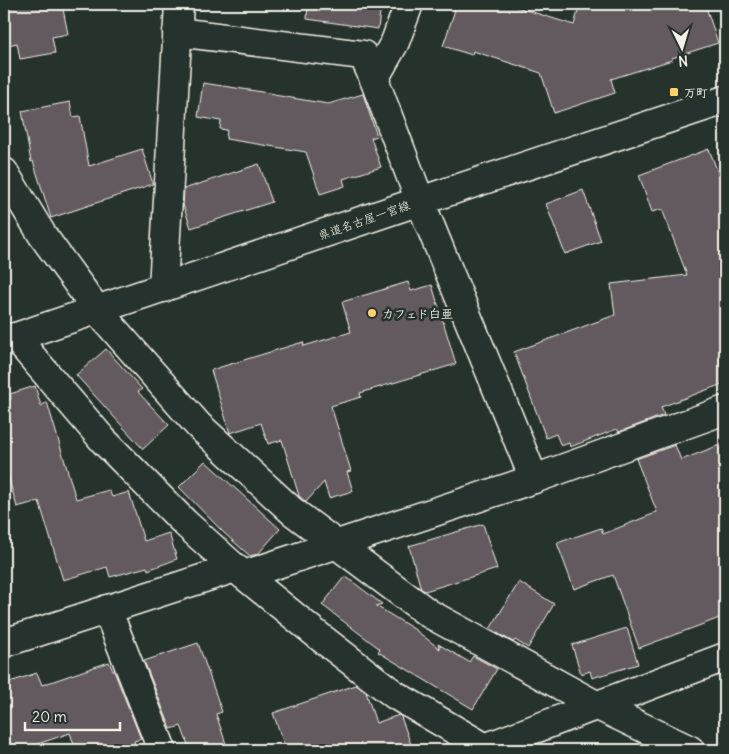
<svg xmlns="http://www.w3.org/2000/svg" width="729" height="754" font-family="Delius,'Klee One',sans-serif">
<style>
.building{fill:#635a60;stroke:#f4f1e8}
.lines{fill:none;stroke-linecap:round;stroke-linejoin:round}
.minor-casing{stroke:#f4f1e8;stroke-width:31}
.secondary-casing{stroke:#f4f1e8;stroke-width:31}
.minor{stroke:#26332d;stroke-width:28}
.secondary{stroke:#26332d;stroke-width:28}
.poi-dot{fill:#ffd166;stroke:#26332d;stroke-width:2}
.labels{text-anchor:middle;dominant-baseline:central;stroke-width:5;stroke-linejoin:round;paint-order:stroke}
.poi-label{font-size:12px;font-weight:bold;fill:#f4f1e8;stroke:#26332d;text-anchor:start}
.street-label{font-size:12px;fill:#f4f1e8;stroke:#26332d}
</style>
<rect width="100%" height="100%" fill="#26332d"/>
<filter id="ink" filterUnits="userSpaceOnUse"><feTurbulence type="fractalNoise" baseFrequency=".02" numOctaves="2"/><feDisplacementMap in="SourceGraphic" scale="10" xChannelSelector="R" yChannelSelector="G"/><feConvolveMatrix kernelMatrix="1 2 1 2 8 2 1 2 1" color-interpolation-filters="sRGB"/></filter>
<g filter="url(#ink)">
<!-- building -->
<g class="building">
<path d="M4,4H62L68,34L52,37L55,53L20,59L17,43L4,46Z"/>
<path d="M308,4H381L378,29L307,19Z"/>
<path d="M457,4H507L574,25L580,4H705L718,43L672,58V60L611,79L615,93L554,113L541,73L473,51L472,55L443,46Z"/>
<path d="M203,83L275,94L274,95L328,104L363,94L377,136L371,138L381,167L343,179L345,186L320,194L306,152L226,139L227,130L220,129L221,121L198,117Z"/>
<path d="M70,102L73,117L80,116L89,166L142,149L153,184L51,218L33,161L31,162L22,111Z"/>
<path d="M709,149L725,191V383L661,407L664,415L619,432L617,429L570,447L569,443L561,446L556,434L546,438L514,352L615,315L611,284L687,275L662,209L652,212L639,175Z"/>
<path d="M259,164L272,202L191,228L183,205L184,189Z"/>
<path d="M583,190L601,241L565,254L546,204Z"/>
<path d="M408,282L411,291L432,285L456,364L360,393L361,397L331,406L351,471L347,472L353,491L329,498L324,482L306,502L299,496L282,440L268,444L261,423L230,433L211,370L303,342L304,346L351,332L342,302Z"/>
<path d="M106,349L142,389L138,392L169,425L143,449L76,375Z"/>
<path d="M35,386L41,406L47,402L76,499L109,490L112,497L129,492L144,541L169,533L177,559L148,570L147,567L110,577L107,567L63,580L39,501L17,507L8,476L4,477V401L11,399L10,394Z"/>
<path d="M725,443V616L639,648L613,575L574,589L557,543L601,528L603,534L653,514V513L657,512L636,459L675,445L681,460Z"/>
<path d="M205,461L280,529L258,554L250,556L224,533L179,487Z"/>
<path d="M483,524L497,569L425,591L421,589L409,546Z"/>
<path d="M345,576L382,604L376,606L414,629L440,649L438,644L469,662L473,656L497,669L473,709L378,652L380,649L322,605Z"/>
<path d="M519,582L554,604L528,648L515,640L513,642L490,629Z"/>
<path d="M627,628L638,664L592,678L590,671L581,674L572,645Z"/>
<path d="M198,643L222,712L216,714L228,750H190L181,726L171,729L144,661Z"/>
<path d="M109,662L113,671H114L141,739L134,741L135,744L116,750H76L70,733L20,750H4V684L37,673L42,685Z"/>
<path d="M356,685L366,692L376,723L399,715L401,717L413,750H286L273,713Z"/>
</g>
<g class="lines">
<defs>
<g id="minor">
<path d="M177,32L363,55L374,79L420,201L534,479"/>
<path d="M374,79L395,42L409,4"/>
<path d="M4,172L43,236L97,310L198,425L292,511L428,613L596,705L690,750"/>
<path d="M163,288L179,4"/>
<path d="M15,337L103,440L185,523L235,568L320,637L395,695L489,750"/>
<path d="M244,575L534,479L725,410"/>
<path d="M107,609L162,750"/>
<path d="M4,643L235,568"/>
<path d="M479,750L725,657"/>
</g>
<path id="secondary" d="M4,341L420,201L725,100"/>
</defs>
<!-- minor casing -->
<use href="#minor" class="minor-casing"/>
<!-- secondary casing -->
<use href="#secondary" class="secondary-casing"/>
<!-- minor -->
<use href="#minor" class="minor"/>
<!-- secondary -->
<use href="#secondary" class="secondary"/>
</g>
</g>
<!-- markers -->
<g class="poi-dot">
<rect x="669" y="87" width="10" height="10" rx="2.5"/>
<circle cx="372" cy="313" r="5"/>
</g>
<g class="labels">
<!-- poi labels -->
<g class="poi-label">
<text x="684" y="92">万町</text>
<text x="382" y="313">カフェド白亜</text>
</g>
<!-- street labels -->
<g class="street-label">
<text transform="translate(364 220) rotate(-19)">県道名古屋一宮線</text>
</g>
</g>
<!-- margin -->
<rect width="729" height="754" fill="none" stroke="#26332d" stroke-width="20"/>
<rect x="10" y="10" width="709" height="734" fill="none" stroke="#f4f1e8" stroke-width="2" filter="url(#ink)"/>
<!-- north arrow -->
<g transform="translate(682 48) rotate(175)" stroke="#26332d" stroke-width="4" paint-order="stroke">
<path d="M0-4L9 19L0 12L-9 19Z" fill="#f4f1e8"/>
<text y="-8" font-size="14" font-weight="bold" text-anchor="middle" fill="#f4f1e8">N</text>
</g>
<!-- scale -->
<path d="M25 722v8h95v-8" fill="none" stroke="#f4f1e8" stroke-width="2.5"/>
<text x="32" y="722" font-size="15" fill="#f4f1e8" stroke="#26332d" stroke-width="4" paint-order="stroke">20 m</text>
</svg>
